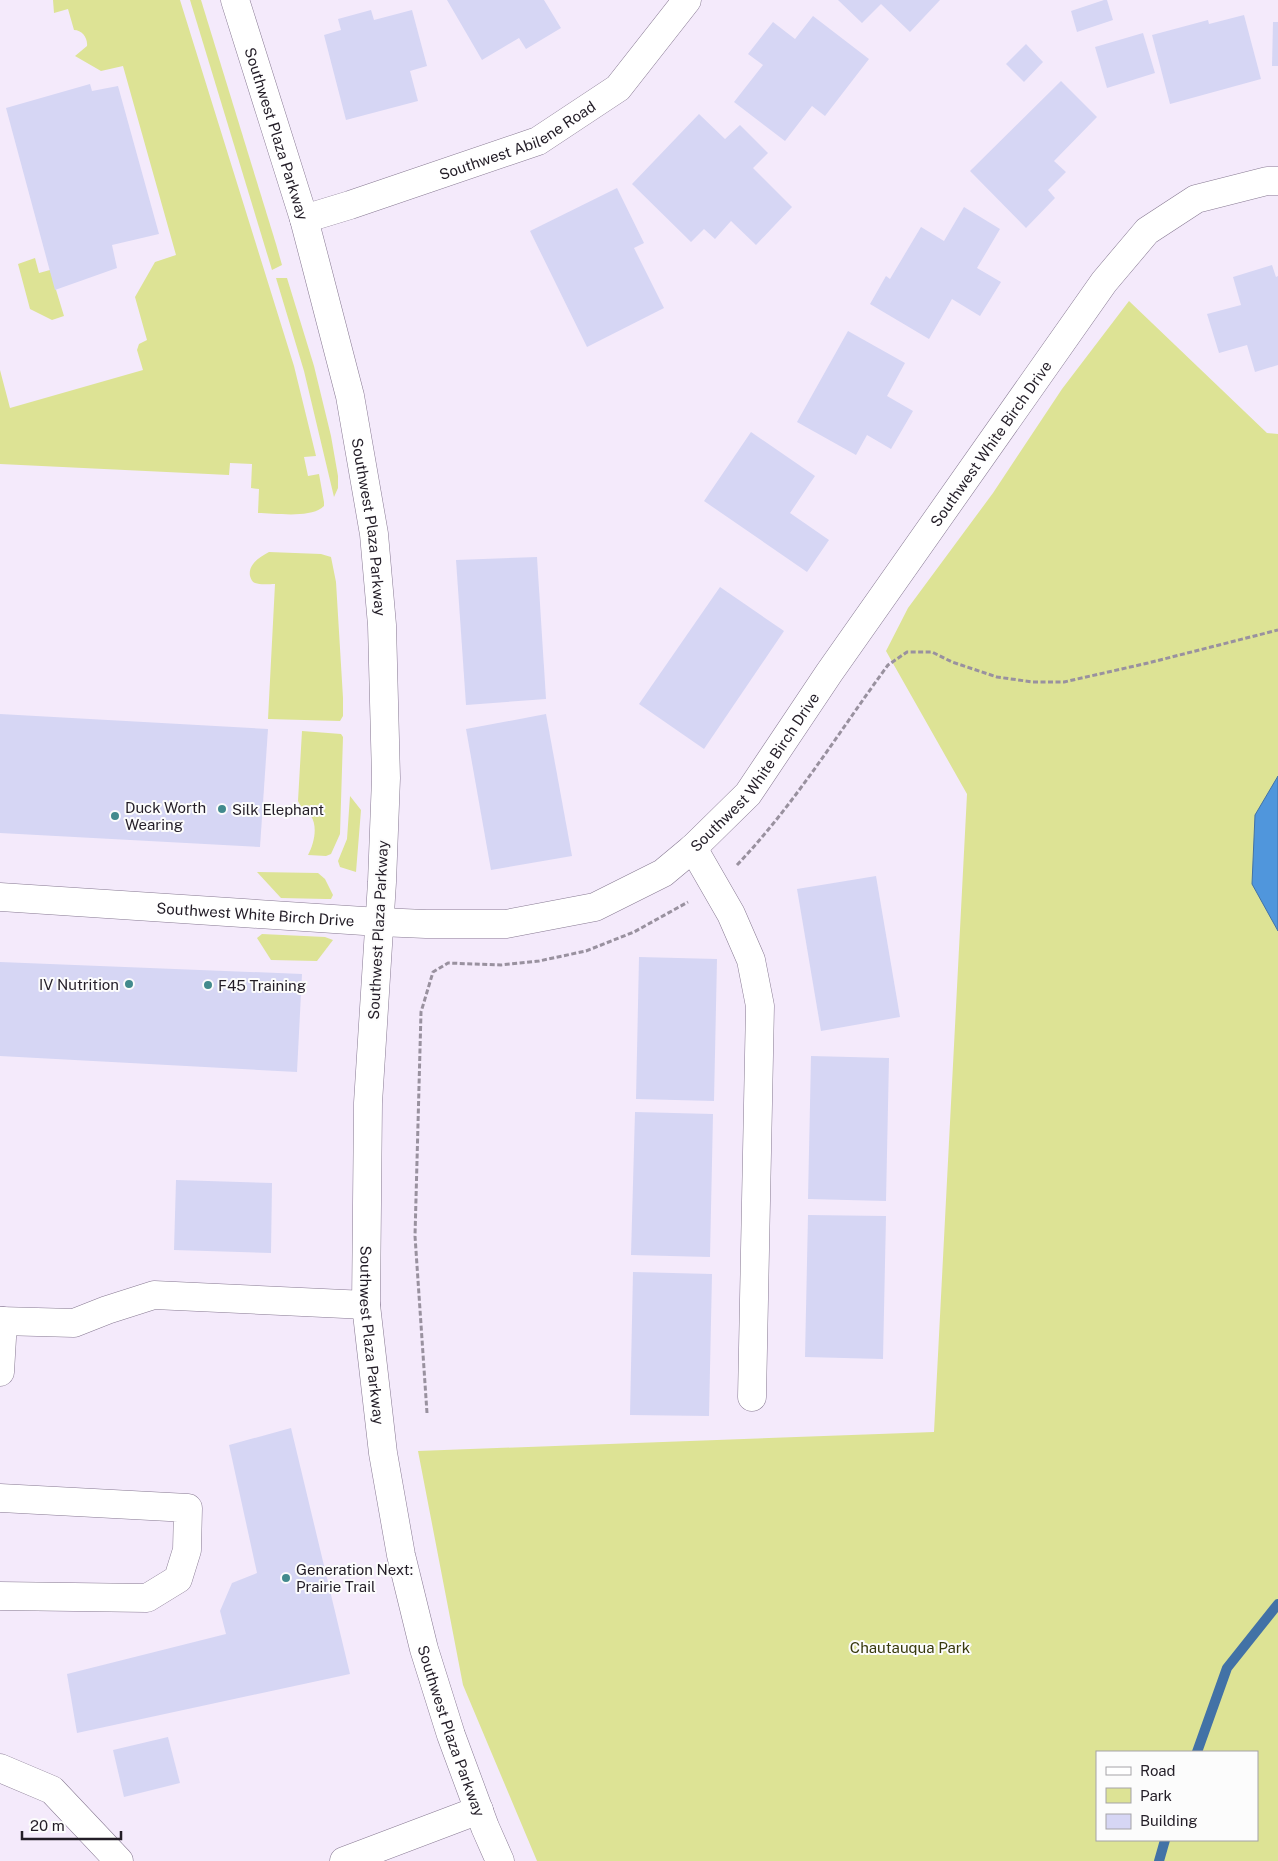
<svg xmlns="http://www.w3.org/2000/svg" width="1278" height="1861" font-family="'Public Sans',sans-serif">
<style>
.green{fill:#dde395;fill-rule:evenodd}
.water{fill:#5096dc;stroke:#4272a6}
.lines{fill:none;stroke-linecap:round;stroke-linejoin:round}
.stream{stroke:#4272a6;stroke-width:10}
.building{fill:#d6d6f4}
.minor-casing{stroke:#877992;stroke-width:29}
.path{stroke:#99919f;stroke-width:3;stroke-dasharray:5 2.5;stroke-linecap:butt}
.minor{stroke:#fff;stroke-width:28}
.poi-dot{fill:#428a8d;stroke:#fcfcfc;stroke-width:2}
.labels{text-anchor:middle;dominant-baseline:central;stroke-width:4;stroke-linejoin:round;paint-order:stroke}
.street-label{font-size:15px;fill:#231d27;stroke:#fcfcfc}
.poi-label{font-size:15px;fill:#231d27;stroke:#fcfcfc;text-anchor:start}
.park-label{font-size:15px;fill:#37390d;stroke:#fcfcfc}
</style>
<rect width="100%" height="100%" fill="#f4eafb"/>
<!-- green -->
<g class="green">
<path d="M53,0H180L294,366L316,456L304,457L308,476L319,474L324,502V506C311,519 275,513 258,513L259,489L251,488L252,464L230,463L229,475L0,464V370L10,408L143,370L137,350L139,344L147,340L135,297L155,262L176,255L123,66L101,71L75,56L87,46C88,38 82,30 74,30L68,9L54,13Z"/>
<path d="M190,0H201L276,244L282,265L272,270Z"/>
<path d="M35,258L39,273L50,270L64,316L52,320L30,309L18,264Z"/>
<path d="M276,278H287L314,366L331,436L338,476V488L334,497L304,371Z"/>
<path d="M1129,301L1267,433L1278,434V1861H537L463,1685L418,1451L934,1432L967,794L886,651L908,608L993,493L1062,389ZM1097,1752H1257V1840H1097Z"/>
<path d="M269,552L321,554L331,557L336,582L343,698V716L340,721L268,719L275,584C269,584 260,585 255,583C252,582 251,579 250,576C248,564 260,557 269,552Z"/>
<path d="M302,731L341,734L343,737L340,834L331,854L326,856L308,855C314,844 318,827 311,816C306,811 301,808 298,801Z"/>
<path d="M350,796L361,810L356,872L340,867L338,861L347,839Z"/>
<path d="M257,872L318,873L325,879L333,895L331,899H326L281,898Z"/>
<path d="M262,934L325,937L333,940L317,961L271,960L257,938Z"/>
</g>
<!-- water -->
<path class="water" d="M1278,776V931L1252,884L1255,815Z"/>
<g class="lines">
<!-- stream -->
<g class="stream">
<path d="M1197,1752L1227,1668L1278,1604"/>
<path d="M1159,1861L1165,1840"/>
</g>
</g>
<!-- building -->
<g class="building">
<path d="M447,0H544L561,28L526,49L519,38L482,60Z"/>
<path d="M838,0H940L910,32L881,4L862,23Z"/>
<path d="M1104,0H1107L1113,20L1077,32L1071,11Z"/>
<path d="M371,10L374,20L412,10L427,66L410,71L418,101L346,120L324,35L341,30L338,19Z"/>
<path d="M1244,15L1261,79L1170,104L1152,35L1208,20L1209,24Z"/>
<path d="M813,16L869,59L825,116L812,106L785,141L734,102L763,65L748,54L773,22L795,39Z"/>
<path d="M1273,22H1278V66H1272Z"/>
<path d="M1143,33L1155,73L1107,88L1095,47Z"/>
<path d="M1026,44L1043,62L1024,82L1006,64Z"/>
<path d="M1061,81L1097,117L1054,161L1066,172L1048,190L1055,198L1026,228L970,171Z"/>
<path d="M90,84L92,91L118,86L159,234L112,245L117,268L55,290L6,108Z"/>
<path d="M699,114L725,139L740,125L768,153L753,168L792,207L756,245L731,221L715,239L704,229L691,242L632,184Z"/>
<path d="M617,188L644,243L634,248L664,308L587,347L530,231Z"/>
<path d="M964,207L1000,229L977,268L1001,282L980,316L952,299L929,339L870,304L886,276L890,279L921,227L944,241Z"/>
<path d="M1272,265L1276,277L1278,276V365L1255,372L1247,345L1219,353L1207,314L1241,305L1233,277Z"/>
<path d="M848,331L905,363L887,396L913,411L891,449L867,435L856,455L797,422Z"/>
<path d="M751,432L815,476L790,513L829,540L807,572L704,501Z"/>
<path d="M537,557L546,699L466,705L456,560Z"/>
<path d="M720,587L784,631L704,749L639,704Z"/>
<path d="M0,714L268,729L260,847L0,833Z"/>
<path d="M546,714L572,856L491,870L466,729Z"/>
<path d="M876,876L900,1017L821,1031L797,889Z"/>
<path d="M639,957L717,959L714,1101L636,1099Z"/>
<path d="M0,962L302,974L297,1072L0,1056Z"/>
<path d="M811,1056L889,1058L886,1201L808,1199Z"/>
<path d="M635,1112L713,1114L710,1257L631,1255Z"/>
<path d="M176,1180L272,1183L271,1253L174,1250Z"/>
<path d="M808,1215L886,1216L883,1359L805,1357Z"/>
<path d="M633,1272L712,1274L709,1416L630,1415Z"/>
<path d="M291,1428L350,1674L77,1733L67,1674L226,1634L220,1611L232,1583L257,1573L229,1445Z"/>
<path d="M168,1737L180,1783L124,1797L113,1750Z"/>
</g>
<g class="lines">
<defs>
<g id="minor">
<path id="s1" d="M235,0L304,219L315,261L350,396L374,534L382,625L386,778L382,882L368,1103L366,1305L383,1453L401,1555L424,1649L451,1735L485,1827L500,1861"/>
<path id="s2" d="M304,219L350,205L538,141L618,88L687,0"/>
<path d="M693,848L731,914L751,960L760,1006L752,1397"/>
<path id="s3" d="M0,897L379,922L426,924H506L595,907L663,873L693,848L748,794L829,673L1104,282L1147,231L1196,199L1267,181H1278"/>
<path d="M0,1321L74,1323L107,1310L154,1295L366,1305"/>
<path d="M0,1372L3,1321"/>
<path d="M0,1498L188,1508L187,1550L178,1579L147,1598L0,1596"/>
<path d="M0,1768L52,1790L119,1861"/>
<path d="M344,1861L479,1810"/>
</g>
</defs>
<!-- minor casing -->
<use href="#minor" class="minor-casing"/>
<!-- path -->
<g class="path">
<path d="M737,865C795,804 838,733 888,665L907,652H932L952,662L997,677L1033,682H1064L1148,663L1278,630"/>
<path d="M427,1413L415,1236L421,1012L433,972L448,963L501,965L539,961L586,951L634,932L688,902"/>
</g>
<!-- minor -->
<use href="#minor" class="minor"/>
</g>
<!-- markers -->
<g class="poi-dot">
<circle cx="222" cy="809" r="5"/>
<circle cx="115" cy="816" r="5"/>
<circle cx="129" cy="984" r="5"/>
<circle cx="208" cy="985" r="5"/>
<circle cx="286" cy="1578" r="5"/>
</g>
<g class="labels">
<!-- street labels -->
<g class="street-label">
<text stroke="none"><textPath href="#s1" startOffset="140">Southwest Plaza Parkway</textPath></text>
<text stroke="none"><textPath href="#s2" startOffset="228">Southwest Abilene Road</textPath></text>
<text stroke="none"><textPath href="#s3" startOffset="1216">Southwest White Birch Drive</textPath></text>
<text stroke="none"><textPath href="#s1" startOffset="545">Southwest Plaza Parkway</textPath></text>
<text stroke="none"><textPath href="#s3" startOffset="811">Southwest White Birch Drive</textPath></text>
<text stroke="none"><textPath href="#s3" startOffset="256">Southwest White Birch Drive</textPath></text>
<text transform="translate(378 930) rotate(-87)">Southwest Plaza Parkway</text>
<text stroke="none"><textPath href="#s1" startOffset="1355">Southwest Plaza Parkway</textPath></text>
<text stroke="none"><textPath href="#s1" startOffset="1760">Southwest Plaza Parkway</textPath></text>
</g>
<!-- poi labels -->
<g class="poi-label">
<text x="125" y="807">Duck Worth<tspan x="125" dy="17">Wearing</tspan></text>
<text x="232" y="809">Silk Elephant</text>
<text x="119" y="984" text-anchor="end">IV Nutrition</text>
<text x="218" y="985">F45 Training</text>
<text x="296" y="1569">Generation Next:<tspan x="296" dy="17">Prairie Trail</tspan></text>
</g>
<!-- park labels -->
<g class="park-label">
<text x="910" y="1647">Chautauqua Park</text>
</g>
</g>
<!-- legend -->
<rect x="1096" y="1751" width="162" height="90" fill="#fcfcfc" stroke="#a5a3a7"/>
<rect x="1106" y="1767" width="25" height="8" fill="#ffffff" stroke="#a5a3a7"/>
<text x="1140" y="1776" font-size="15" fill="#231d27">Road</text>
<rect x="1106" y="1788" width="25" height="15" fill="#dde395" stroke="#a5a3a7"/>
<text x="1140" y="1801" font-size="15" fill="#231d27">Park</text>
<rect x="1106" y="1814" width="25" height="15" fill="#d6d6f4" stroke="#a5a3a7"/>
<text x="1140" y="1826" font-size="15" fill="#231d27">Building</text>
<!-- scale -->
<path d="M22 1831v8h99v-8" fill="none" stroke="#231d27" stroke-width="2.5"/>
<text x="30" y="1831" font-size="15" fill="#231d27" stroke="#fcfcfc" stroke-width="4" paint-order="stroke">20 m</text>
</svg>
